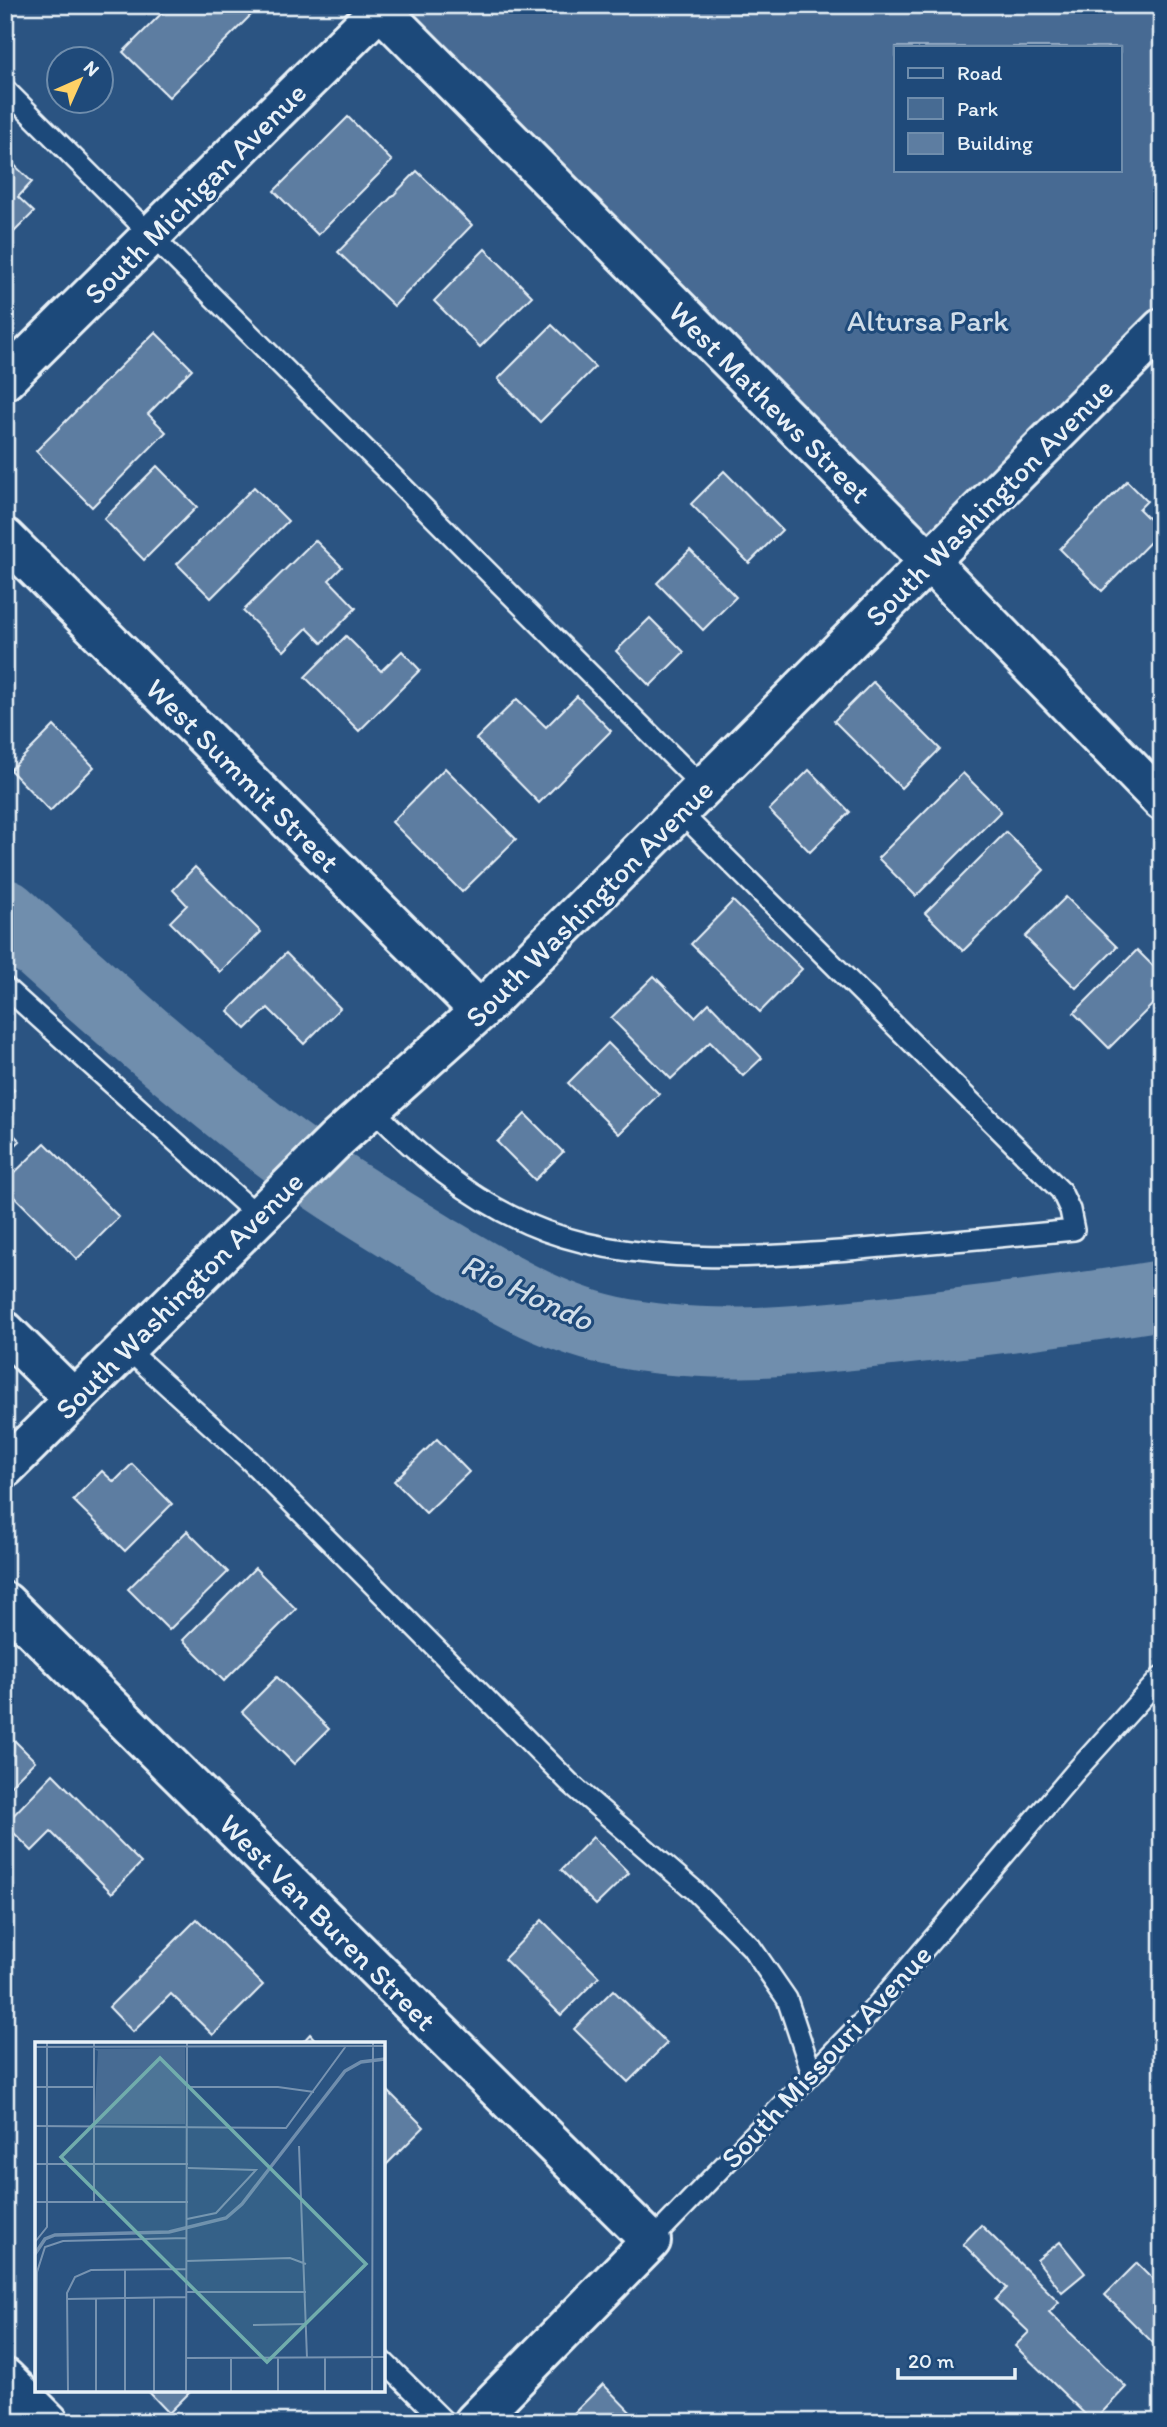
<svg xmlns="http://www.w3.org/2000/svg" width="1167" height="2427" font-family="Itim,sans-serif">
<style>
.green{fill:#476b93;stroke:#98aec6;stroke-width:2;fill-rule:evenodd}
.lines{fill:none;stroke-linecap:round;stroke-linejoin:round}
.river{stroke:#708ead;stroke-width:70}
.building{fill:#5d7da1;stroke:#e8f1f8;stroke-width:2}
.service-casing{stroke:#e8f1f8;stroke-width:24}
.minor-casing{stroke:#e8f1f8;stroke-width:44}
.tertiary-casing{stroke:#e8f1f8;stroke-width:44}
.service{stroke:#1f4a7a;stroke-width:19}
.minor{stroke:#1f4a7a;stroke-width:38}
.tertiary{stroke:#1f4a7a;stroke-width:38}
.labels{text-anchor:middle;dominant-baseline:central;stroke-width:6;stroke-linejoin:round;paint-order:stroke}
.street-label{font-size:30px;fill:#e8f1f8;stroke:#1f4a7a}
.park-label{font-size:30px;fill:#d0dde9;stroke:#1f4a7a}
.water-label{font-size:32px;font-style:italic;fill:#d0dde9;stroke:#1f4a7a}
.inset-river{fill:none;stroke:#708ead;stroke-width:3.5}
.inset-road{fill:none;stroke:#7793b1;stroke-width:2}
.view{fill:#71adac;fill-opacity:0.15;stroke:#71adac;stroke-width:3.5}
.inset-edge{fill:none;stroke:#e8f1f8;stroke-width:3.5}
</style>
<rect width="100%" height="100%" fill="#2b5482"/>
<filter id="ink" filterUnits="userSpaceOnUse"><feTurbulence type="fractalNoise" baseFrequency=".0143" numOctaves="2"/><feDisplacementMap in="SourceGraphic" scale="14" xChannelSelector="R" yChannelSelector="G"/><feConvolveMatrix kernelMatrix="1 2 1 2 8 2 1 2 1" color-interpolation-filters="sRGB"/></filter>
<g filter="url(#ink)">
<!-- green -->
<path class="green" d="M397,5H1162V301L929,535ZM896,47H1120V170H896Z"/>
<g class="lines">
<!-- river -->
<path class="river" d="M5,914C90,991 176,1068 267,1138C320,1179 379,1214 436,1249C491,1282 548,1317 612,1331C704,1351 799,1341 891,1331C982,1321 1072,1310 1162,1295"/>
</g>
<!-- building -->
<g class="building">
<path d="M170,5H243L252,14L169,97L123,52Z"/>
<path d="M348,117L392,161L318,235L274,191Z"/>
<path d="M5,156L32,182L18,197L34,212L5,241Z"/>
<path d="M417,171L472,225L394,306L338,252Z"/>
<path d="M485,249L532,296L480,347L434,301Z"/>
<path d="M552,325L595,367L540,422L498,379Z"/>
<path d="M155,332L192,369L148,414L166,432L92,507L36,451Z"/>
<path d="M157,466L197,507L144,560L104,519Z"/>
<path d="M724,471L782,530L749,563L691,504Z"/>
<path d="M1127,481L1147,501L1139,509L1161,531L1102,591L1060,549Z"/>
<path d="M254,487L288,521L211,598L177,564Z"/>
<path d="M315,540L342,567L329,580L356,608L322,643L307,628L284,651L243,611Z"/>
<path d="M690,550L736,597L703,630L657,583Z"/>
<path d="M650,618L684,652L650,686L616,651Z"/>
<path d="M346,636L381,671L402,651L420,670L359,731L305,677Z"/>
<path d="M873,682L940,749L901,788L834,721Z"/>
<path d="M577,696L611,731L539,803L476,739L517,699L546,727Z"/>
<path d="M54,726L94,767L50,811L10,770Z"/>
<path d="M445,768L516,839L462,892L392,822Z"/>
<path d="M809,770L850,812L810,852L769,810Z"/>
<path d="M963,773L1001,811L916,896L878,858Z"/>
<path d="M1006,832L1044,870L963,951L925,913Z"/>
<path d="M195,867L261,932L220,972L170,922L187,905L173,890Z"/>
<path d="M1066,897L1117,947L1076,988L1025,937Z"/>
<path d="M733,901L802,969L760,1012L691,944Z"/>
<path d="M1137,950L1162,975V995L1109,1048L1074,1013Z"/>
<path d="M286,953L340,1008L304,1044L268,1008L246,1029L228,1011Z"/>
<path d="M654,976L695,1017L709,1003L762,1058L743,1076L710,1042L671,1079L611,1018Z"/>
<path d="M608,1043L659,1094L619,1134L568,1083Z"/>
<path d="M5,1082L14,1090L5,1099Z"/>
<path d="M525,1114L563,1152L535,1180L497,1142Z"/>
<path d="M5,1126L20,1141L5,1155Z"/>
<path d="M45,1143L119,1217L77,1259L5,1187V1182Z"/>
<path d="M437,1439L469,1472L426,1513L394,1481Z"/>
<path d="M132,1464L172,1504L125,1551L73,1500L102,1471L114,1482Z"/>
<path d="M187,1531L228,1572L169,1630L128,1589Z"/>
<path d="M255,1568L296,1609L224,1681L183,1640Z"/>
<path d="M277,1677L329,1729L294,1764L242,1712Z"/>
<path d="M5,1731L35,1761L5,1791Z"/>
<path d="M53,1774L141,1863L112,1893L51,1832L32,1851L5,1824Z"/>
<path d="M593,1837L629,1873L596,1905L561,1870Z"/>
<path d="M197,1919L263,1985L213,2035L171,1994L133,2032L109,2007Z"/>
<path d="M542,1920L599,1977L561,2015L504,1959Z"/>
<path d="M613,1990L667,2043L628,2082L574,2029Z"/>
<path d="M310,2034L319,2044H301Z"/>
<path d="M387,2090L424,2127L383,2168V2094Z"/>
<path d="M981,2225L1059,2302L1049,2312L1126,2387L1093,2422L1015,2346L1029,2332L995,2300L1007,2288L963,2244Z"/>
<path d="M1060,2242L1085,2273L1062,2292L1037,2260Z"/>
<path d="M1137,2263L1162,2288V2339L1155,2345L1105,2295Z"/>
<path d="M603,2384L640,2422H565Z"/>
<path d="M147,2390H192L169,2413Z"/>
</g>
<g class="lines">
<defs>
<g id="service">
<path d="M5,89L704,788"/>
<path d="M5,987L258,1216"/>
<path d="M372,1108C418,1156 467,1197 528,1224C632,1270 773,1257 884,1247C948,1242 1011,1236 1074,1230L1070,1210L1061,1191L680,812"/>
<path d="M125,1347L249,1460L571,1784L694,1890L751,1947L787,1999L812,2074"/>
<path d="M651,2241L863,2021L1075,1772L1162,1676"/>
<path d="M383,2361L445,2422"/>
</g>
<g id="minor">
<path d="M376,5L930,562L1162,801"/>
<path d="M5,380L384,5"/>
<path d="M5,538L480,1011"/>
<path d="M5,1331L74,1399"/>
<path d="M5,1602L651,2241L474,2422"/>
<path d="M5,2378L49,2422"/>
</g>
<path id="tertiary" d="M5,1468L335,1141L480,1011L1162,328"/>
</defs>
<!-- service casing -->
<use href="#service" class="service-casing"/>
<!-- minor casing -->
<use href="#minor" class="minor-casing"/>
<!-- tertiary casing -->
<use href="#tertiary" class="tertiary-casing"/>
<!-- service -->
<use href="#service" class="service"/>
<!-- minor -->
<use href="#minor" class="minor"/>
<!-- tertiary -->
<use href="#tertiary" class="tertiary"/>
</g>
</g>
<g class="labels">
<!-- street labels -->
<g class="street-label">
<text transform="translate(195 193) rotate(-45)">South Michigan Avenue</text>
<text transform="translate(770 402) rotate(45)">West Mathews Street</text>
<text transform="translate(989 502) rotate(-45)">South Washington Avenue</text>
<text transform="translate(243 775) rotate(45)">West Summit Street</text>
<text transform="translate(589 903) rotate(-45)">South Washington Avenue</text>
<text transform="translate(179 1295) rotate(-45)">South Washington Avenue</text>
<text transform="translate(328 1922) rotate(45)">West Van Buren Street</text>
<text transform="translate(826 2056) rotate(-47)">South Missouri Avenue</text>
</g>
<!-- park labels -->
<g class="park-label">
<text x="928" y="320">Altursa Park</text>
</g>
<!-- water labels -->
<g class="water-label">
<text transform="translate(527 1292) rotate(25)">Rio Hondo</text>
</g>
</g>
<!-- overview -->
<g transform="translate(35 2042)">
<rect width="350" height="350" fill="#2b5482"/>
<path d="M150,6V82H59L63,9L59,7Z" fill="#476b93"/>
<path class="inset-river" d="M0,212L10,197L20,193L134,190L191,176L207,162L310,29L326,20L350,17"/>
<path class="inset-road" d="M0,5L350,4M0,45H59M153,45H243L279,50M0,84L251,86L311,4M264,104L272,316M0,122H153M0,160H153M59,160V1M152,177L181,171L221,128L153,126M0,200L12,185V1M151,219L255,216L271,222M90,228V349M151,250H271M119,256V349M32,257L151,255M61,257V349M218,283L272,282M151,316L350,315M243,316V349M290,316V349M1,349L2,230L10,205L28,199L151,196M33,349L32,251L40,235L56,228L151,227M151,349L152,1M196,349V316M337,349L338,1"/>
<path class="view" d="M125,16L331,222L232,320L26,115Z"/>
<rect width="350" height="350" class="inset-edge"/>
</g>
<!-- margin -->
<rect width="1167" height="2427" fill="none" stroke="#1f4a7a" stroke-width="28"/>
<rect x="14" y="14" width="1139" height="2399" fill="none" stroke="#e8f1f8" stroke-width="2.5" filter="url(#ink)"/>
<!-- legend -->
<rect x="894" y="46" width="228" height="126" fill="#1f4a7a" stroke="#6f8dac" stroke-width="2"/>
<rect x="908" y="68" width="35" height="10" fill="#1f4a7a" stroke="#6f8dac" stroke-width="2"/>
<text x="957" y="80" font-size="21" fill="#e8f1f8">Road</text>
<rect x="908" y="98" width="35" height="21" fill="#476b93" stroke="#6f8dac" stroke-width="2"/>
<text x="957" y="116" font-size="21" fill="#e8f1f8">Park</text>
<rect x="908" y="133" width="35" height="21" fill="#5d7da1" stroke="#6f8dac" stroke-width="2"/>
<text x="957" y="150" font-size="21" fill="#e8f1f8">Building</text>
<!-- north arrow -->
<g transform="translate(80 80) rotate(45)"><circle r="33" fill="#1f4a7a" stroke="#6f8dac" stroke-width="2"/>
<path d="M0-5L12 26L0 18L-12 26Z" fill="#ffd166"/>
<text y="-10" font-size="19" font-weight="bold" text-anchor="middle" fill="#e8f1f8">N</text>
</g>
<!-- scale -->
<path d="M898 2368v10h117v-10" fill="none" stroke="#e8f1f8" stroke-width="3.5"/>
<text x="908" y="2368" font-size="21" fill="#e8f1f8" stroke="#1f4a7a" stroke-width="5" paint-order="stroke">20 m</text>
</svg>
